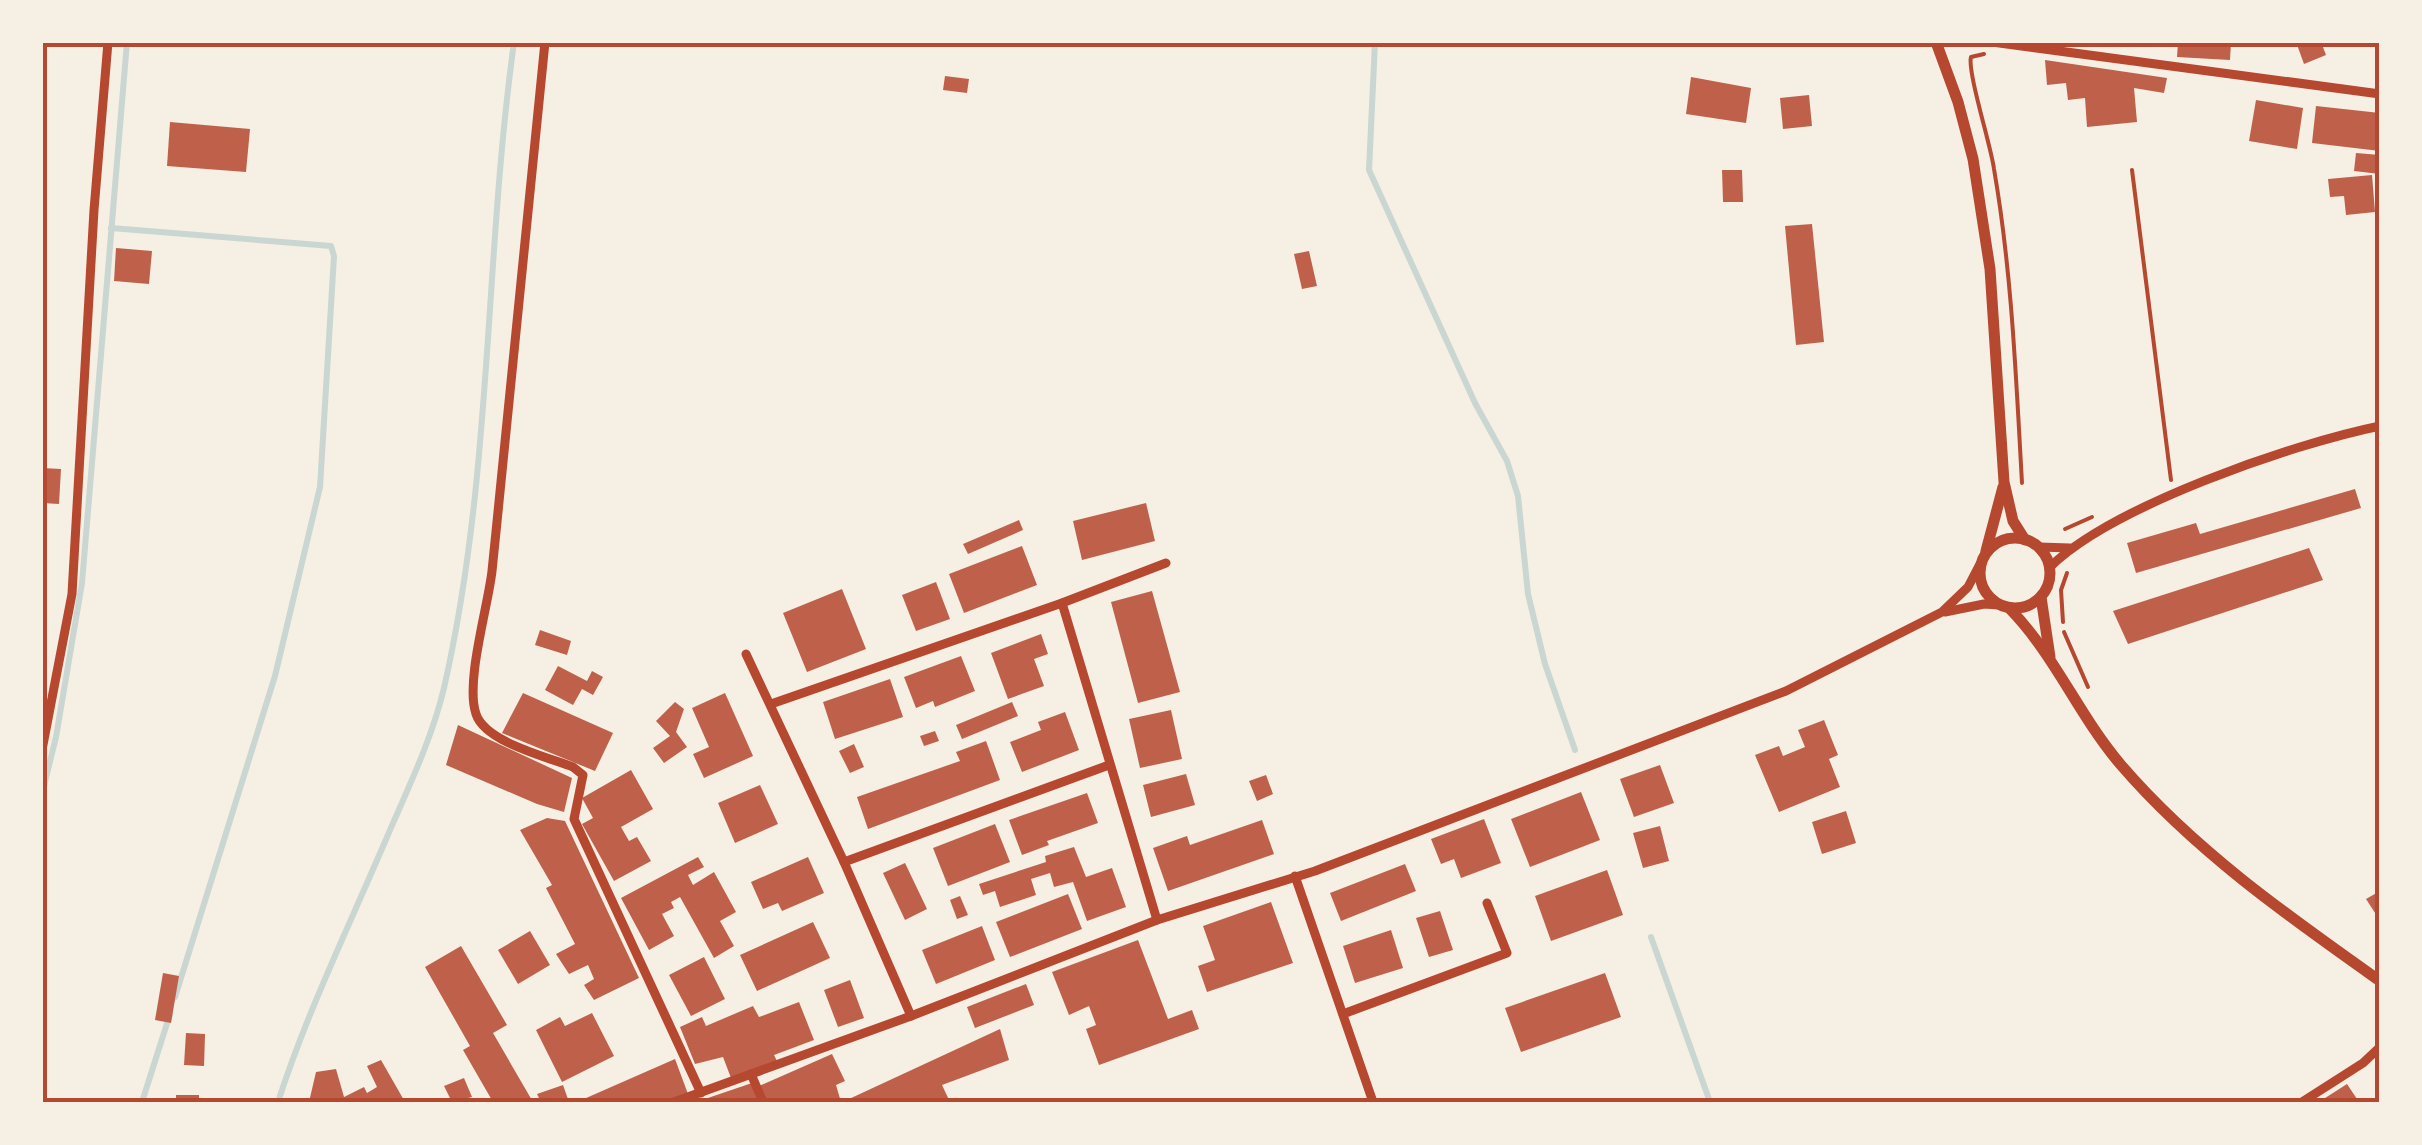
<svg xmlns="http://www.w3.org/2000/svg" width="2422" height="1145" font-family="Jost,sans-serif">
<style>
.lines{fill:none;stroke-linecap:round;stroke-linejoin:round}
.stream{stroke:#c9d6d2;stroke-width:6}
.building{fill:#bf614a}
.path{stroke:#b5482f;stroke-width:4}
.minor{stroke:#b5482f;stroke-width:9}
.tertiary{stroke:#b5482f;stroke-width:11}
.neatline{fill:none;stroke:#b5482f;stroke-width:4}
</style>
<rect width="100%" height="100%" fill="#f6efe4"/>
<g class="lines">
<!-- stream -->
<g class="stream">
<path d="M1375,42L1369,170L1475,403L1507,461L1518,496L1528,594L1545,664L1575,750"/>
<path d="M111,228L331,246L334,256L320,487L275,676L175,997"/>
<path d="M42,794L56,737L82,583L127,42"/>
<path d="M1651,937L1710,1102"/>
<path d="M142,1102L170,1014"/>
<path d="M278,1102C308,1009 352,920 390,830C410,784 432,738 444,688C493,473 484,259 514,42"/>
</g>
</g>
<!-- building -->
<g class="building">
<path d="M2178,42H2231L2230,60L2177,57Z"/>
<path d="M2296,42H2321L2326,55L2304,64Z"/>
<path d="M2045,60L2167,78L2164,93L2134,88L2137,122L2087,127L2085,98L2068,100L2066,83L2047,85Z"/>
<path d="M945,76L969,79L967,93L943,90Z"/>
<path d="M1691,77L1751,88L1746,123L1686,114Z"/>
<path d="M1809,95L1812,126L1783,129L1780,98Z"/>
<path d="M2256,100L2303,108L2297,149L2249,141Z"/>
<path d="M2316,106L2380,113V151L2312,143Z"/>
<path d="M170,122L250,129L246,172L167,166Z"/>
<path d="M2356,153L2380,155V174L2354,171Z"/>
<path d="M1722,170H1742L1743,202H1723Z"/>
<path d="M2372,175L2375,212L2346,215L2344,196L2330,197L2328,179Z"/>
<path d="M1812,224L1824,342L1796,345L1785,226Z"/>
<path d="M116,248L152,251L149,284L114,281Z"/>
<path d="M1309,251L1317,286L1302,289L1294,254Z"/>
<path d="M42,468L61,469L59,504L42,503Z"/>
<path d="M2355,489L2361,508L2136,573L2127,543L2196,523L2200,534Z"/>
<path d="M1146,503L1155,541L1082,560L1073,521Z"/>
<path d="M1019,520L1023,530L968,554L963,544Z"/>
<path d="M1022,546L1037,585L964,613L949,574Z"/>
<path d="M2309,548L2323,580L2128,644L2113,611Z"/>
<path d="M936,582L950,619L916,631L902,595Z"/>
<path d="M842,589L866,649L807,672L783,613Z"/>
<path d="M1152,591L1180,692L1138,703L1111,602Z"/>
<path d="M540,630L571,641L567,655L535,645Z"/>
<path d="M1041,634L1048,654L1034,659L1044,686L1008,699L991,653Z"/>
<path d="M961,656L975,691L935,707L933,701L916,708L904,677Z"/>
<path d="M558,666L587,681L592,671L603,677L593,695L582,689L573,705L545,690Z"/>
<path d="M890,679L903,717L835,739L823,702Z"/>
<path d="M523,693L613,733L595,771L502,733Z"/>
<path d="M725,693L753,756L704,778L693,754L709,747L692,708Z"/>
<path d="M675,702L684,709L676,732L687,747L664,763L653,748L670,736L656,721Z"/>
<path d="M1012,702L1018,716L962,739L956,725Z"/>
<path d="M1171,710L1182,759L1140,768L1129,719Z"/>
<path d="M1065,712L1079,750L1022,772L1010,742L1041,730L1038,722Z"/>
<path d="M1824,720L1838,755L1829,759L1840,787L1779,812L1755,755L1779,746L1783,756L1805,747L1798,730Z"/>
<path d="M458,725L572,778L564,812L537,804L446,765Z"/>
<path d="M935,731L939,741L924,746L920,736Z"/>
<path d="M986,741L1000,780L868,829L857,797L960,761L956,752Z"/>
<path d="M854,744L864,767L850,773L839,751Z"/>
<path d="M1660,765L1674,803L1634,817L1620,779Z"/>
<path d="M631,770L653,809L621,827L629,841L637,837L651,861L614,881L582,824L593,818L582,798Z"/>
<path d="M1186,774L1195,805L1151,817L1143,785Z"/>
<path d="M1266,775L1273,794L1257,801L1249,781Z"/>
<path d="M760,785L778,824L735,843L718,803Z"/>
<path d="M1581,792L1600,840L1530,867L1511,819Z"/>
<path d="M1087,793L1098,823L1047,841L1049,845L1022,855L1009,820Z"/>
<path d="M1846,811L1856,843L1822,854L1812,822Z"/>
<path d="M547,818L565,821L639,978L594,1000L584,985L594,979L588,965L569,974L556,954L575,944L546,888L552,885L520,830Z"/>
<path d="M1484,819L1501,863L1461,878L1454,859L1441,864L1431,839Z"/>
<path d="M1262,820L1274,854L1168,891L1153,848L1187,836L1190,845Z"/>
<path d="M995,824L1010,862L948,886L933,848Z"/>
<path d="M1660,826L1669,861L1643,868L1633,833Z"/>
<path d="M1074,847L1086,877L1112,868L1126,907L1087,921L1073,882L1054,887L1050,873L1031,879L1036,895L1000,907L995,891L983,895L979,884L1046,862L1045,856Z"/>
<path d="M698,857L704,867L688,875L693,885L714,872L736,912L720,921L734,946L714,958L680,897L671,902L674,908L662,914L674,936L649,950L621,898Z"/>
<path d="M808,857L824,893L782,911L778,903L763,909L751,882Z"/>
<path d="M905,863L927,909L905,920L883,873Z"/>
<path d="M1405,864L1416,891L1341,921L1330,893Z"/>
<path d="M1607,870L1623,915L1551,941L1535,896Z"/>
<path d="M2380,891V915L2377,916L2366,899Z"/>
<path d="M1068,894L1082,929L1010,957L996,922Z"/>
<path d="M960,896L968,915L957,919L950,900Z"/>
<path d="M1271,902L1293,963L1207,992L1198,966L1215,960L1203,926Z"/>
<path d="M1440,911L1453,950L1429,957L1416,918Z"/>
<path d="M813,922L830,958L757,991L740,955Z"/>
<path d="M982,926L995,960L936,984L922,950Z"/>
<path d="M1391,930L1403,968L1355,983L1343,946Z"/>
<path d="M530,931L550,965L518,984L498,950Z"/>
<path d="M1138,940L1168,1019L1192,1010L1199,1029L1099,1065L1086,1029L1096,1025L1089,1006L1069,1015L1052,972Z"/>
<path d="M461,946L507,1025L493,1033L533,1102H493L463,1050L470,1046L425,967Z"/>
<path d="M704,957L725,999L691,1016L669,975Z"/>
<path d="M163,973L179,976L171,1023L155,1020Z"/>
<path d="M1605,973L1621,1017L1521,1052L1505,1008Z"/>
<path d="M850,980L864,1018L838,1027L824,990Z"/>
<path d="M1026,984L1034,1005L975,1028L967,1007Z"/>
<path d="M799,1002L814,1040L774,1055L777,1061L731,1078L723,1057L695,1064L680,1027L702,1017L706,1026L753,1006L759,1017Z"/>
<path d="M592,1013L614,1056L562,1082L536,1030L560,1017L565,1026Z"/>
<path d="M1000,1029L1009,1060L942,1085L950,1102H921L919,1098L903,1102H851L849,1099Z"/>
<path d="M186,1033L205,1034L204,1066L184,1065Z"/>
<path d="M832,1054L845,1081L836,1085L841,1102H766L759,1086Z"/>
<path d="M675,1059L688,1094L666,1102H577Z"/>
<path d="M381,1060L405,1102H309L316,1072L336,1069L344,1097L364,1087L367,1093L377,1087L367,1066Z"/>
<path d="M464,1078L472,1097L452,1102L444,1086Z"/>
<path d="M752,1083L758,1102H696Z"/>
<path d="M2347,1084L2359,1102H2324L2322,1100Z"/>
<path d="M563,1085L569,1102H541L537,1094Z"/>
<rect x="176" y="1095" width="23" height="7"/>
</g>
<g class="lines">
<!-- path -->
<g class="path">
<path d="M1984,54L1971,57C1967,71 1991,146 1994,169C2012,273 2016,378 2022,483"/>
<path d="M2132,170L2171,480"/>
<path d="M2065,529L2092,517"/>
<path d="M2063,622L2061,590L2067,573"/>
<path d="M2064,632L2088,687"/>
</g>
<!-- minor -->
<g class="minor">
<path d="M545,42C527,219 510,395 492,571C488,607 465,682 476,714C485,742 547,757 573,767L583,775L574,819L701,1093"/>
<path d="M1992,42L2380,94"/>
<path d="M2039,547L2070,548"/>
<path d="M2050,567C2112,506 2292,444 2380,426"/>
<path d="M1062,603L1157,920"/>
<path d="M1945,612L1984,604L1999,605"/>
<path d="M746,654L844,862L911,1016"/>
<path d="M771,704L1062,603L1166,563"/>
<path d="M42,750L72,594L94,210L108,42"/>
<path d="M844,862L1109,765"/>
<path d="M1295,876L1373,1102"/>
<path d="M1343,1014L1507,953L1487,903"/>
<path d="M751,1074L763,1102"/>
<path d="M674,1102L911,1016L1157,920L1315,871L1786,691L1942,612L1968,587L1980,564"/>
<path d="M2302,1102L2363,1063L2380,1047"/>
</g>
<!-- tertiary -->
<g class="tertiary">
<path d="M1936,42L1958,102L1973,159L1990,269L2004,482L2013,521L2025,540"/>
<circle cx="2015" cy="573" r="35"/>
<path d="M1986,551L2003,487"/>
<path d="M2041,597L2050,657"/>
<path d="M2010,609C2055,655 2079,716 2121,765C2194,850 2288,916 2380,981"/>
</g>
</g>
<!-- border -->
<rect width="2422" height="1145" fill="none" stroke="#f6efe4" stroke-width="90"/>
<rect x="45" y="45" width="2332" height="1055" class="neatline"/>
</svg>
